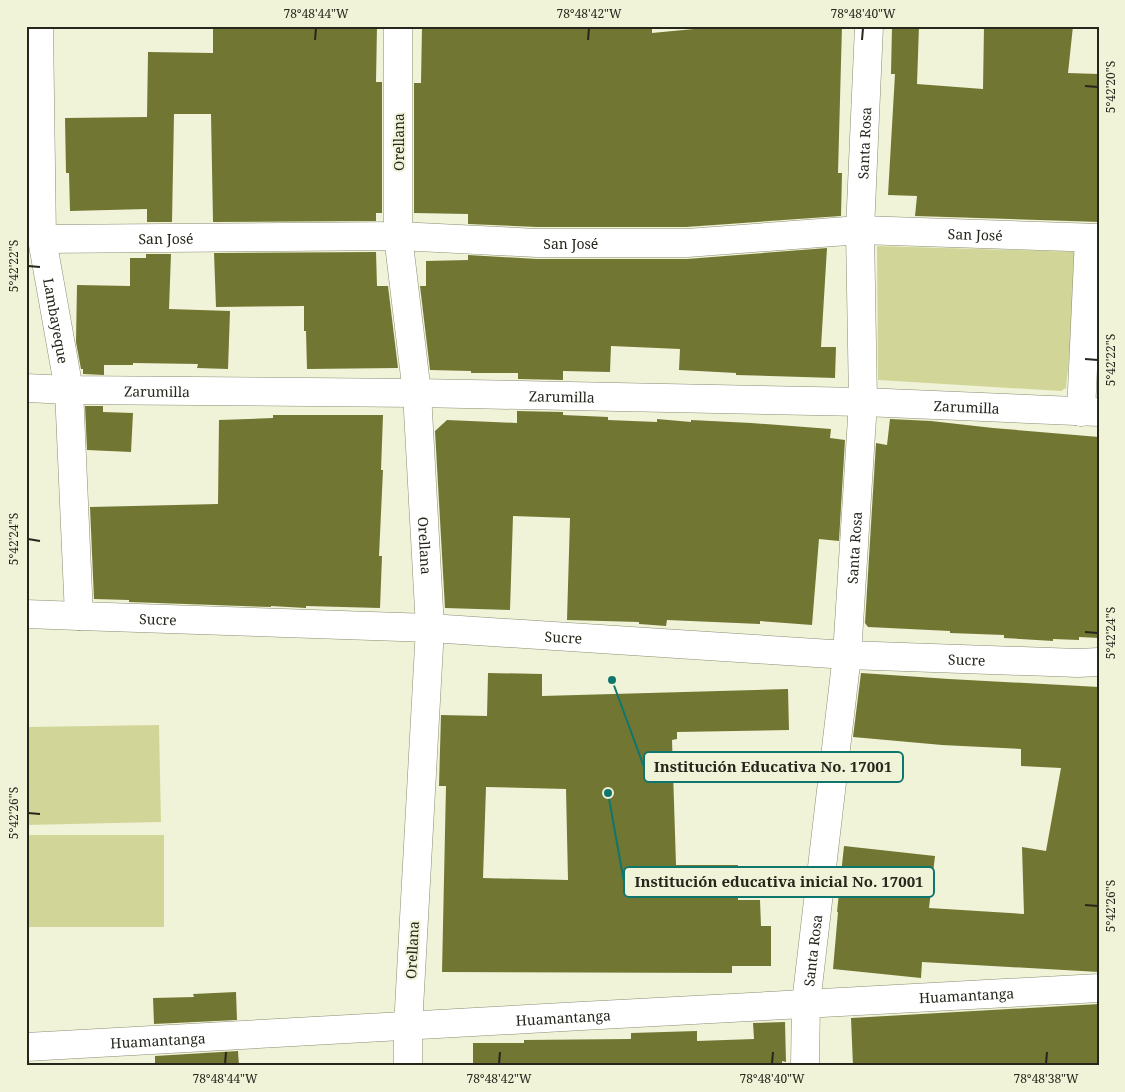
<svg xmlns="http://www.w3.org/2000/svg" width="1125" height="1092" font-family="'Noto Serif',serif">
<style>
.green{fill:#d1d698}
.building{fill:#727633;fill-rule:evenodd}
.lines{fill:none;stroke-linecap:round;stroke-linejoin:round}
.minor-casing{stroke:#8a8d74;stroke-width:29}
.minor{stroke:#fff;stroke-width:28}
.ticks{fill:none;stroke:#26261c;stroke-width:2}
.labels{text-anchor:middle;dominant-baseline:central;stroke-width:4;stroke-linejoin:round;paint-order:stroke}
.street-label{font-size:14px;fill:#26261c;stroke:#f1f3d8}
.leader{fill:none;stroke:#0f766e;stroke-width:2}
.callout-dot{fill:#0f766e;stroke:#f1f3d8;stroke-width:2}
.callout{fill:#f1f3d8;stroke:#0f766e;stroke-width:2}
.callout-label{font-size:15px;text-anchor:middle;font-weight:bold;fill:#26261c}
.neatline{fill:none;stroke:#26261c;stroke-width:2}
.ticks-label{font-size:12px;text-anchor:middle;fill:#26261c}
</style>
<rect width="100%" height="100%" fill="#f1f3d8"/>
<!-- green -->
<g class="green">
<path d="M877,246L1080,252L1066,388L1061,391L878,380Z"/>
<path d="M159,725L161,822L26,825V727Z"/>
<rect x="26" y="835" width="138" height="92"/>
</g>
<!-- building -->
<g class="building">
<path d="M213,26H377L376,82H382V213H376V221L213,222L211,114H174L172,222H147V209L70,211L69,173H66L65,118L147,117L148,52L213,53Z"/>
<path d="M422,26H652V33L725,26H842L838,173H842L841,216L686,227H537L468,224V214L414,213V83H421Z"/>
<path d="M892,26H919L917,84L983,89L984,26H1073L1068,73L1098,74L1097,85H1099V222L915,216L917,196L888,195L895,74H891Z"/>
<path d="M827,248L821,347H836L835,378L736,375V373L679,370L680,349L611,346L610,372L563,371V380L518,379V373H471V371L430,370L420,286H426V261L468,260V255L537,259H687Z"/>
<path d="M376,252L377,286H388L398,368L307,369L306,331H304V306L216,307L214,253Z"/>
<path d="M146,254H171L169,309L230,311L228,369L197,368L198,364L133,363V365H104V375L83,374V369H81L76,342L77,285L130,286V258H146Z"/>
<path d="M85,406H103V412L133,413L131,452L87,450Z"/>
<path d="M517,411L563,412V415L608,417V420L657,422V419L691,422V420L751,423L831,429L830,438L845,440L839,541L819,539L812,625L760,621V624L667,620L666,626L639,624V622L567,620L570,518L513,516L510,610L445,608L435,431L447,420L517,423Z"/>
<path d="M273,415H383L381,470H383L379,556H382L380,608L306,606V608L271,606V607L129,602V600L94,599L90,507L218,504L219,420L273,418Z"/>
<path d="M890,419L931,421L993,428L1099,437V638L1079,637V640L1053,639V641L1004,638V635L950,633V631L868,627L865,623L876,443L887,445Z"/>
<path d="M488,673L542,674V696L788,689L789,730L677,732V739L672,740L676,865H738V900H760L761,926H771V966H732V973L442,972L446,786H439L441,715L487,716ZM486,787L566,789L568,880L483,878Z"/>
<path d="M861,673L949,679L1099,687V972L922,962L921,978L833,969L838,912H837L844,846L935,856L929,908L1024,914L1022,847L1046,851L1061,768L1021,766V749L942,745L853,737Z"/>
<path d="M236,992L237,1020L154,1024L153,998L194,997L193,994Z"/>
<path d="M1099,1004V1066H853L851,1018Z"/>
<path d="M785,1022L786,1062L782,1061V1066H473V1043H524V1040L631,1039V1033L697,1031V1041L754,1039L753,1023Z"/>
<path d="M238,1051L239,1066H155V1056Z"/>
</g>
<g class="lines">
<defs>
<g id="minor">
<path id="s1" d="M39,26L42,239L69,390L79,616"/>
<path id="s2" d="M398,26V236L417,393L430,628L408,1027V1066"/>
<path id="s3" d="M42,239L398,236L537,243H687L860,230L1099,238"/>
<path id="s4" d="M26,388L69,390L417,393L863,402L1099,412"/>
<path d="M1081,412L1089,238"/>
<path id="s5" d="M26,614L79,616L430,628L847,655L1078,663L1099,662"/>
<path id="s6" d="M26,1047C384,1028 741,1006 1099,988"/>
<path id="s7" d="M805,1066L806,1003L847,655L863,402L860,230L869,26"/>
</g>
</defs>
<!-- minor casing -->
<use href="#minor" class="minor-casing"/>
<!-- minor -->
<use href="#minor" class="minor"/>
</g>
<!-- ticks -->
<path class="ticks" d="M315,40L316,28M588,40L589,28M862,40L863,28M1085,86L1098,87M28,266L40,267M1085,359L1098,360M28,539L40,541M1085,632L1098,633M28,813L40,814M1085,905L1098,906M225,1064L226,1052M499,1064L500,1052M772,1064L773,1052M1046,1064L1047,1052"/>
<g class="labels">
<!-- street labels -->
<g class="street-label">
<text transform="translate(398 142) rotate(-90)">Orellana</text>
<text stroke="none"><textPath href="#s7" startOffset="926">Santa Rosa</textPath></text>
<text stroke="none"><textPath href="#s3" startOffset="934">San José</textPath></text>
<text stroke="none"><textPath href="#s3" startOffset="124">San José</textPath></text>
<text stroke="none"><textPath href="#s3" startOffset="529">San José</textPath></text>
<text stroke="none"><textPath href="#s1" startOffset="296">Lambayeque</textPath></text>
<text stroke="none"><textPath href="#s4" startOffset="131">Zarumilla</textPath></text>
<text stroke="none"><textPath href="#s4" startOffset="536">Zarumilla</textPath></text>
<text stroke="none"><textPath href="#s4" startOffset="941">Zarumilla</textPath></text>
<text stroke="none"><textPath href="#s2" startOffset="521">Orellana</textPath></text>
<text stroke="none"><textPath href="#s7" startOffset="521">Santa Rosa</textPath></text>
<text stroke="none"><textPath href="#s5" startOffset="132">Sucre</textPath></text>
<text stroke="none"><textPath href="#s5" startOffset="538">Sucre</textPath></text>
<text stroke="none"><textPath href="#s5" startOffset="942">Sucre</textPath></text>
<text transform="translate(412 950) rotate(-87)">Orellana</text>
<text stroke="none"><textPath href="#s7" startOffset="116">Santa Rosa</textPath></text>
<text stroke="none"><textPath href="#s6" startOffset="942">Huamantanga</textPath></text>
<text stroke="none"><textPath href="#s6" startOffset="538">Huamantanga</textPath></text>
<text stroke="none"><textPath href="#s6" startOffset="132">Huamantanga</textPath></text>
</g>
</g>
<!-- callouts -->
<path class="leader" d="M612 680L644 767M608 793L624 882"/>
<g class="callout-dot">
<circle cx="612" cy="680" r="5"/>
<circle cx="608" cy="793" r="5"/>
</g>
<g class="callout">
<rect x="644" y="752" width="259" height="30" rx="5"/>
<rect x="624" y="867" width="310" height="30" rx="5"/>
</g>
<g class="callout-label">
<text x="773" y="772">Institución Educativa No. 17001</text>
<text x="779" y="887">Institución educativa inicial No. 17001</text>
</g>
<!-- border -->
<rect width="1125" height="1092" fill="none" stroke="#f1f3d8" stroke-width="55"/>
<rect x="28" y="28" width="1070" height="1036" class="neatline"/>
<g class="ticks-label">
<text x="316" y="18">78°48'44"W</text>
<text x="589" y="18">78°48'42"W</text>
<text x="863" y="18">78°48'40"W</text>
<text transform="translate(1111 87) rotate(-90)" y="4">5°42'20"S</text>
<text transform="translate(14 266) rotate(-90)" y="4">5°42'22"S</text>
<text transform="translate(1111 360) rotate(-90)" y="4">5°42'22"S</text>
<text transform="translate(14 539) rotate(-90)" y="4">5°42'24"S</text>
<text transform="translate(1111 633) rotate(-90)" y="4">5°42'24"S</text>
<text transform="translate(14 813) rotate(-90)" y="4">5°42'26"S</text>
<text transform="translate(1111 906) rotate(-90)" y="4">5°42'26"S</text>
<text x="225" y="1083">78°48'44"W</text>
<text x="499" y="1083">78°48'42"W</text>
<text x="772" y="1083">78°48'40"W</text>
<text x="1046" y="1083">78°48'38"W</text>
</g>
</svg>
